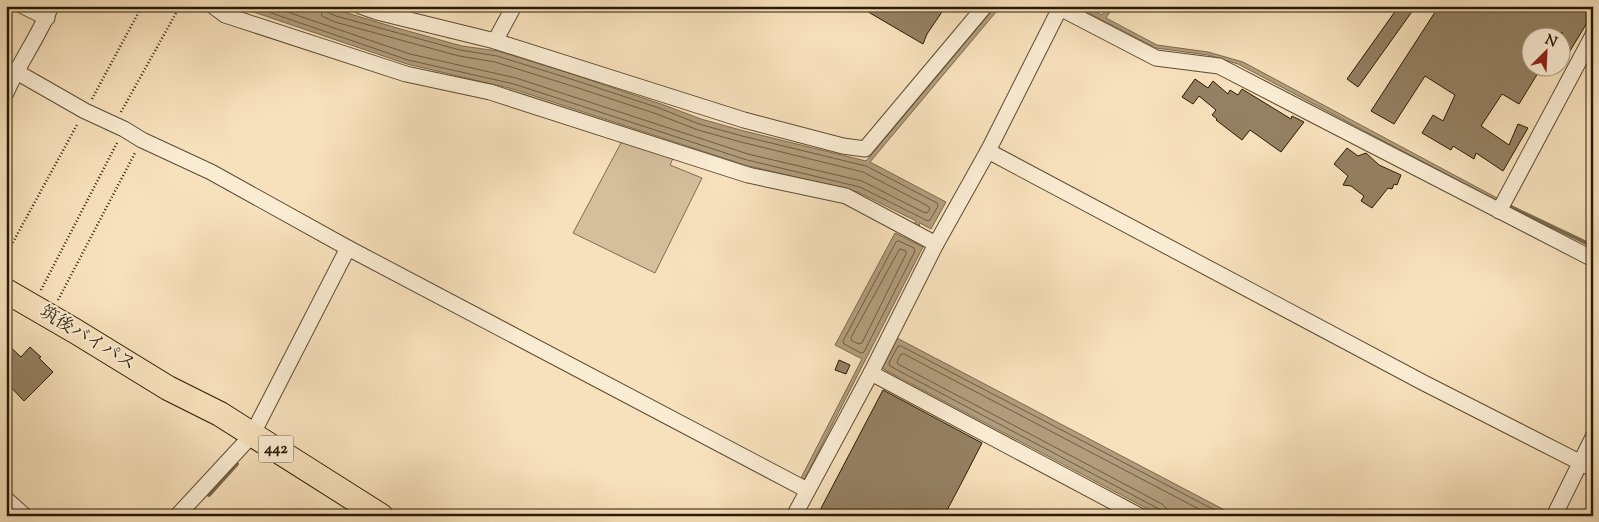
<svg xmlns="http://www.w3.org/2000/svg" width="1599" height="522" font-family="'Sorts Mill Goudy','Noto Serif JP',serif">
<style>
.green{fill:#d4bf9d;stroke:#7e6c50}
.water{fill:#b19d7d;stroke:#7b694c}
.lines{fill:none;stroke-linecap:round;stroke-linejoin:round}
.shore{stroke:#6d5c40;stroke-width:1}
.stream{stroke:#7b694c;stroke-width:4}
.building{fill:#948163;stroke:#291a03}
.minor-casing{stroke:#5c4c31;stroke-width:17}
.trunk-casing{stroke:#291a03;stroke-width:26}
.path{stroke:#291a03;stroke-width:2.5;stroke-dasharray:1 2.5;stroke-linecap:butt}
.minor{stroke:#faecd3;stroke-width:15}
.trunk{stroke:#f7e1bc;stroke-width:24}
.labels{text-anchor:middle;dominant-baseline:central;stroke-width:4;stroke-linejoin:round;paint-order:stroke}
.shield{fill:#faecd3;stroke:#685941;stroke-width:1}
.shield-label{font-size:16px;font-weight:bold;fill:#291a03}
.street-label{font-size:18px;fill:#291a03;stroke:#faecd3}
</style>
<rect width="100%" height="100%" fill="#f7e1bc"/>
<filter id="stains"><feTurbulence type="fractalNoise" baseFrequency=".004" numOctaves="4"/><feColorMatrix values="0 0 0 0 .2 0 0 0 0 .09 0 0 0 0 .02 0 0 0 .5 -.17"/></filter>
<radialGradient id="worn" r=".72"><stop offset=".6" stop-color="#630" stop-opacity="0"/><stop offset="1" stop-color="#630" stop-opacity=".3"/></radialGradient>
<!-- green -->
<path class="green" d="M622,141L674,156L670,165L702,178L655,273L573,233Z"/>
<!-- water -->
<g class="water">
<path d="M236,6H324L397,28L462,46L498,51L572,74L661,104L701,119L744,131L866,161L996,6H1001L870,162L946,202L931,229L920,223L919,226L914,224L916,221L858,192L745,165L513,89L407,64Z"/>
<path d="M1075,6H1084L1102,15L1109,6H1114L1106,18L1157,45L1208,52L1243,62L1499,199L1497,201L1238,64L1208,55L1156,48Z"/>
<path d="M895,233L923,247L804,480L801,478L862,359L835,345Z"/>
<path d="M897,338L1236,516H1161L885,370L881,366Z"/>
</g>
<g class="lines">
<!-- shore -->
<g class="shore">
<path d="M251,6L408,60L514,84L747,160L860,187L928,221L930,220L938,206L937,203L866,166L742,136L699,124L659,108L571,79L497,56L460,50L336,16L327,12L325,6"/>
<path d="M270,6L410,54L516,78L748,154L862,181L923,212L927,213L930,209L928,206L863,172L741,142L698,130L657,114L569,85L495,62L459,56L335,22L322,16L319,6"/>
<path d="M899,241L914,248L915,251L864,352L861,353L844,344L843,341L896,242Z"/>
<path d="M900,249L906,251V254L862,343L859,344L852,341L851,338Z"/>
<path d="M1162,516L1161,512L1159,509L890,366L889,363L898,346H901L1226,516"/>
<path d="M1168,516L1167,509L1162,504L898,364L897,362L901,354H904L1212,516"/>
</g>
<!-- stream -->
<g class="stream">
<path d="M1509,206L1593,246"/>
<path d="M209,495L237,464"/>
</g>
</g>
<!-- building -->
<g class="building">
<path d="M858,6H946L927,34L923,44Z"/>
<path d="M1399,6H1416L1358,87L1347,79Z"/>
<path d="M1439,6H1593V13L1562,64V32L1558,38H1532V68H1541L1519,104L1502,94L1481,126L1509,145L1518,124L1528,128L1503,171L1476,153L1474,159L1453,146L1451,150L1422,133L1433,115L1443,121L1455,95L1425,76L1394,124L1371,111Z"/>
<path d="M1195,79L1208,88L1213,81L1228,94L1230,90L1238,95L1242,89L1291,119L1292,116L1304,122L1281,152L1250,130L1242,140L1216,120L1217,119L1212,115L1216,110L1199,96L1193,104L1182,97Z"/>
<path d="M1347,148L1358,156L1366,153L1379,165L1401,175L1397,185L1394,184L1392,189L1388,188L1372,208L1361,201L1364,196L1351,186L1343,185L1348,176L1334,164Z"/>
<path d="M6,343L21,357L30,347L41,357L39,358L53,372L24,401L6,382Z"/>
<path d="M839,360L850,365L846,374L835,370Z"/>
<path d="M883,390L982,443L963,480L944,516H817Z"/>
</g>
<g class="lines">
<defs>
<g id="minor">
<path d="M23,6L47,18"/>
<path d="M213,6L225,15L406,74L490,92L748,175L846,196L936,244"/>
<path d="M360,6L377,12L495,41L744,120L843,146L865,149L985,6"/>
<path d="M1056,6L1156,58L1219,66L1593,259"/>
<path d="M495,41L514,6"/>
<path d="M15,71L85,111L124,129L142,140L211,172L348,248L807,490"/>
<path d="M6,93C19,63 39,36 51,6"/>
<path d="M988,151L1424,383L1593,469"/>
<path d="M1499,211L1593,35"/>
<path d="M871,373L1140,516"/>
<path d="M6,499L25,516"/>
<path d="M177,516L252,435L348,248"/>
<path d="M794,516L871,373L936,244L988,151L1060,8"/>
<path d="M1554,516L1593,437"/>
</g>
<path id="trunk" d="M6,291L75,331L168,388L220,414L381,516"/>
</defs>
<!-- minor casing -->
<use href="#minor" class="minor-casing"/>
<!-- trunk casing -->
<use href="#trunk" class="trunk-casing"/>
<!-- path -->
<g class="path">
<path d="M92,99L142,6"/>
<path d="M121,112L180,6"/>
<path d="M6,255L78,123"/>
<path d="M41,290L118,141"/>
<path d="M58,300L135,153"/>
</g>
<!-- minor -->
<use href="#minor" class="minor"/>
<!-- trunk -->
<use href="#trunk" class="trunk"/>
</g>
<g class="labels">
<!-- shield labels -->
<rect class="shield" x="258.5" y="435.5" width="35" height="27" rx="4"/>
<g class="shield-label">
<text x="276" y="449">442</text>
</g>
<!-- street labels -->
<g class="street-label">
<text transform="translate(87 339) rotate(31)">筑後バイパス</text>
</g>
</g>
<!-- margin -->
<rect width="1599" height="522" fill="none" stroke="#f7e1bc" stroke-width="25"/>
<rect x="8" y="8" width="1584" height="507" fill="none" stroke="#291a03" stroke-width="2.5"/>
<rect x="12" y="12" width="1574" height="497" fill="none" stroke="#291a03"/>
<!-- north arrow -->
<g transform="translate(1546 52) rotate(24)"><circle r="24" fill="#faecd3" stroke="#a69880"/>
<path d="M0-4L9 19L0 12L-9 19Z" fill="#8f2418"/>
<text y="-8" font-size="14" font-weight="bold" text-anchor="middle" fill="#291a03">N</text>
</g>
<rect width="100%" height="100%" filter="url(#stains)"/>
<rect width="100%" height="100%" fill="url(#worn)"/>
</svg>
